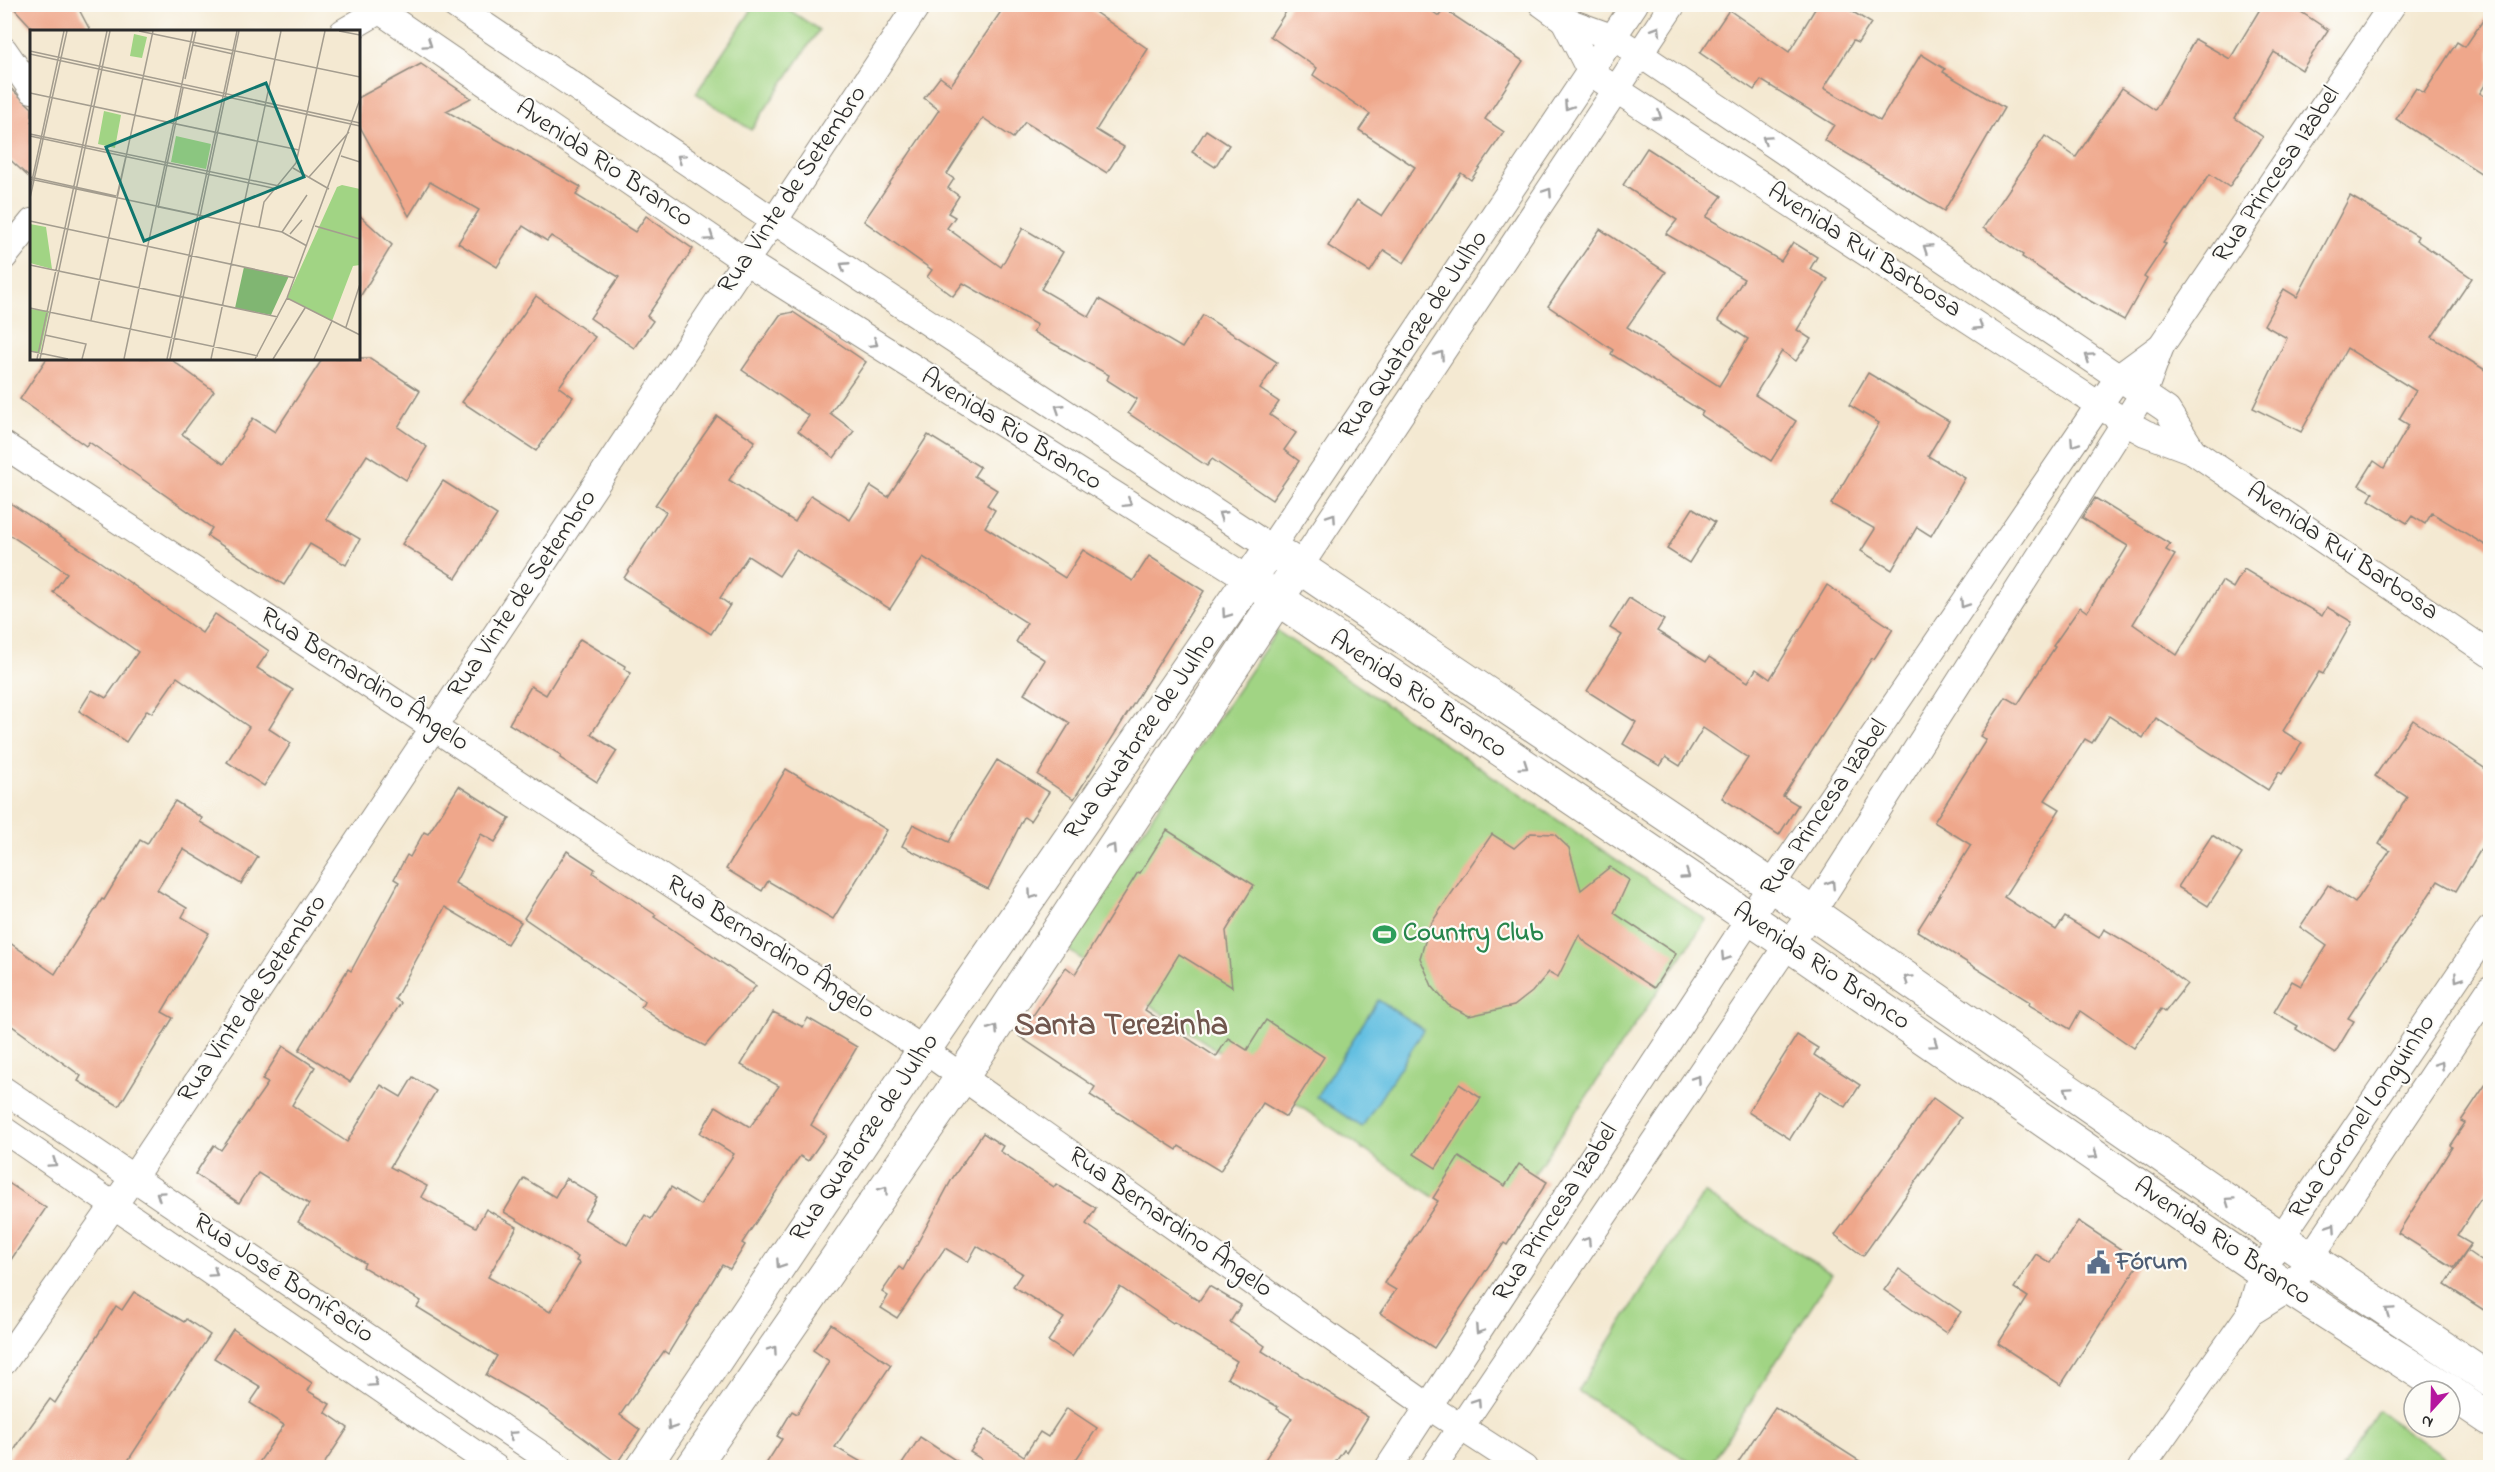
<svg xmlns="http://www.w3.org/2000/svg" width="2495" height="1472" font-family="'Indie Flower',sans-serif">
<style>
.green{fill:#a1d484;stroke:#668058;stroke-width:1.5}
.water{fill:#63bfe1;stroke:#477586;stroke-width:1.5}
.building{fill:#efa78b}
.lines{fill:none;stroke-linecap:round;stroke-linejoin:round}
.minor-casing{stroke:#908a7e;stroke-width:28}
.tertiary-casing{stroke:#908a7e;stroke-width:35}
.minor{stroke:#fff;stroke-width:26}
.tertiary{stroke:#fff;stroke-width:33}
.oneway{stroke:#a0a0a0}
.labels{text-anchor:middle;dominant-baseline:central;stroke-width:4.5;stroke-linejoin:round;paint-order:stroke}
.street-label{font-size:26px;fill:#2b2b2b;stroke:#fdfcf7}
.leisure-label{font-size:26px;font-weight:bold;fill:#27864d;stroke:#fdfcf7;text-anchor:start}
.service-label{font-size:26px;font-weight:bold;fill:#4e5e75;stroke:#fdfcf7;text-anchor:start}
.district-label{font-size:32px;font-weight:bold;fill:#70564d;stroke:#fdfcf7}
.inset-road{fill:none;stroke:#a49d8f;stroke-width:1.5}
.view{fill:#0f766e;fill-opacity:0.15;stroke:#0f766e;stroke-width:3}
.inset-edge{fill:none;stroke:#2b2b2b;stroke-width:3}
</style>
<rect width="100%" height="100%" fill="#fdfcf7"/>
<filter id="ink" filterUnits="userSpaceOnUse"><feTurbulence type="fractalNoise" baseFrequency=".0167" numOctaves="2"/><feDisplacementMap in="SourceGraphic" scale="12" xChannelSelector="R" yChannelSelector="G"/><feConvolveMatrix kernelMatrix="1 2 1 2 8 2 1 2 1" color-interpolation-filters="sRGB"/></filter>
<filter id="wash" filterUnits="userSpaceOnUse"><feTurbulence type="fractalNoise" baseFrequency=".008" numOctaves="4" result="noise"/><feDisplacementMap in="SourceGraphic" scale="24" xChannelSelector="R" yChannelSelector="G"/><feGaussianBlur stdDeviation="1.35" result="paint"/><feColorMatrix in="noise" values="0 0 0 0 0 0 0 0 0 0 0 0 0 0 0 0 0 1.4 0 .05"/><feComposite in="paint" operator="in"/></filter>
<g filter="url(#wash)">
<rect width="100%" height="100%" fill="#f4e9d2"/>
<!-- green -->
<g class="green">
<path d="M755,5H782L819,30L751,130L696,93Z"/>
<path d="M1277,631L1706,920L1492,1236L1064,947Z"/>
<path d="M1704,1193L1832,1274L1709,1467L1699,1468L1578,1391Z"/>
<path d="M2378,1411L2458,1467H2342Z"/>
</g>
<!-- water -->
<path class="water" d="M1378,1000L1424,1030L1362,1127L1316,1097Z"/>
<g id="blocks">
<!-- building -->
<g class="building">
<path d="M10,4H76L91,32H36Z"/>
<path d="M1006,4H1083L1148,49L1096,130L1124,147L1107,173L1025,122L1013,138L983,118L947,174L954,179L948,188L959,196L948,213L955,217L947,228L1001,267L1023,228L1063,252L1041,289L1089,317L1099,299L1182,348L1203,315L1277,362L1260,389L1279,402L1270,415L1296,433L1284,450L1299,461L1272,500L1212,459L1207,466L1128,413L1137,399L1107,380L1109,375L1033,332L1037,325L963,283L953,296L927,277L932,270L864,221L939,110L924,98L940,77L951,85Z"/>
<path d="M1291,4H1421L1439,16L1444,9L1523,61L1485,119L1504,132L1471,180L1461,173L1404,263L1384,250L1370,272L1328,246L1357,200L1382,216L1415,167L1359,130L1370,114L1313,75L1317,68L1270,36Z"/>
<path d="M1818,4H1840L1871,23L1858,43L1853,41L1824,88L1880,121L1921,54L1945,69L1943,72L2004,108L1944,211L1824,140L1834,125L1761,80L1754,90L1700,53L1729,10L1789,52Z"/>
<path d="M2263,4H2289L2328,30L2302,70L2274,52L2235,118L2263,137L2229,187L2210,174L2163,243L2166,244L2144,277L2147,279L2124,320L2083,297L2022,257L2023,255L1983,228L2045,136L2076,157L2122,88L2155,110L2195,39L2230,59Z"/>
<path d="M2490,10V77L2480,93L2490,100V179L2396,119L2416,88L2424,93L2457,42L2465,47Z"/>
<path d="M421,64L471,98L446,111L581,187L576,195L635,232L646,216L693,249L647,316L653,321L634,348L590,318L619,277L551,236L547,241L523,226L497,267L458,243L479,210L430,182L409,216L358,123V98Z"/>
<path d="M4,82L32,108V180L4,154Z"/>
<path d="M1206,130L1229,145L1215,167L1192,152Z"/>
<path d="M1647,148L1722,196L1706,217L1781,261L1793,242L1817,257L1810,269L1828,279L1797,330L1811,339L1796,361L1782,351L1755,395L1796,421L1771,461L1701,415L1703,412L1611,354L1613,350L1548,306L1600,229L1666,272L1627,327L1719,386L1748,339L1718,320L1744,279L1666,234L1677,220L1623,185Z"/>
<path d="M2350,196L2418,236L2416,240L2472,278L2432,337L2490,373V548L2432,513L2425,524L2412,516L2407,523L2369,500L2373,493L2359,485L2374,461L2384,468L2409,425L2399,419L2416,391L2347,348L2301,432L2253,408L2287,338L2264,325L2284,289L2297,297Z"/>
<path d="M358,214L392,245L358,300Z"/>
<path d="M536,296L595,337L559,387L573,397L536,451L462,402Z"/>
<path d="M793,312L866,362L830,413L854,431L834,458L798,431L809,416L742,370L780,315Z"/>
<path d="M47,358H169L214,391L182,434L224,464L253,418L275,432L323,358H370L420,391L398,427L427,447L406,480L367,455L326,519L360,539L346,565L310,544L284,585L207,536L212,528L128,469L89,442L86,446L20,399Z"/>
<path d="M1868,373L1949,421L1928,456L1965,478L1931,536L1917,527L1892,570L1861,551L1875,529L1831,504L1879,423L1849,405Z"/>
<path d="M717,416L755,441L729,480L795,522L811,495L850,520L871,486L888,497L928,435L980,467L974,476L997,490L987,505L995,510L985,527L1065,578L1083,550L1133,581L1149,556L1204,591L1074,799L1038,775L1070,723L1024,694L1045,660L1016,642L1027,623L923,557L890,609L796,550L779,576L748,556L720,598L730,605L711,634L624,578L666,512L655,505Z"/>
<path d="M443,481L497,515L456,578L402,544Z"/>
<path d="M2095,498L2170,544L2166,550L2175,555L2133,624L2177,655L2222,581L2233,588L2244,569L2322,616L2327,607L2352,622L2323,674L2319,672L2283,731L2302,743L2282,774L2279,772L2268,790L2156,718L2143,738L2109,716L2092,743L2085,739L2045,800L2060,809L2004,897L2056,930L2065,917L2099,938L2104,929L2150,956L2187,984L2165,1012L2161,1009L2134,1048L2080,1011L2070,1029L2029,1005L2030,1002L1917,931L1971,845L1934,822L1986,740L1980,736L2006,697L2018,704L2055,647L2053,646L2080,607L2087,612L2128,546L2082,518Z"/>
<path d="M4,499L96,559L202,633L215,614L269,651L257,668L293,690L269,729L291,743L264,786L227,762L249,727L177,677L152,713L147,710L126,742L79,711L92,690L106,698L138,652L53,592L67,573L4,531Z"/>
<path d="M1693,508L1715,522L1689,563L1667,549Z"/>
<path d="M1827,585L1893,629L1874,659L1872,658L1783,796L1798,805L1779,835L1722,798L1748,758L1703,728L1680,766L1666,757L1660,766L1623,744L1636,722L1587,691L1622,635L1610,628L1629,598L1664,620L1657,631L1706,662L1709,657L1748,682L1756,669L1770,679Z"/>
<path d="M580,639L625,666L624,669L631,673L591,734L617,751L597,782L560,758L561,755L509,724L531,686L546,695Z"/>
<path d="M2413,720L2490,772V834L2456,891L2438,881L2348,1018L2354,1021L2335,1053L2296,1029L2298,1026L2274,1012L2292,981L2301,986L2327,946L2300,927L2328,885L2355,903L2390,851L2379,844L2407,797L2375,776Z"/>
<path d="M997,760L1049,792L1030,821L1024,817L988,889L902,846L913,824L949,842L968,807Z"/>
<path d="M786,769L887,830L833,919L768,881L762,891L726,869Z"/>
<path d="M459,786L510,818L495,842L481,834L455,883L521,922L507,944L445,907L395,999L401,1003L350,1082L299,1050L348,969L351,971L399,882L394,879L407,855L410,857L424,832L428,834Z"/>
<path d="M175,801L202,818L200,822L258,857L241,884L183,849L157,890L187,908L182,917L209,933L162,1012L173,1018L119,1106L78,1081L81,1076L4,1020V939L55,974L102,899L104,900L140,840L147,844Z"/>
<path d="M1167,830L1254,885L1226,931L1232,987L1179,954L1145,1010L1216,1057L1228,1038L1247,1050L1266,1020L1324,1057L1286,1117L1263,1103L1220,1171L1179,1146L1177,1150L1090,1095L1095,1087L1019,1036L1066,967L1075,974L1138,872L1140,873Z"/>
<path d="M1531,833L1554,834L1569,848L1581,890L1610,867L1629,880L1614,913L1676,954L1654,988L1587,944L1579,935L1558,977L1549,972L1532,992L1514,1006L1469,1016L1448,1005L1432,986L1420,958L1430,925L1492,834L1514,848Z"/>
<path d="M2212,835L2242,854L2208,906L2178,887Z"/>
<path d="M567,851L595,869L593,873L656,915L654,917L756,986L705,1046L667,1026L641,1007L645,1001L524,918Z"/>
<path d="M773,1012L803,1027L808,1018L857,1047L811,1125L826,1135L808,1161L800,1156L742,1243L745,1245L730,1269L722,1265L668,1354L664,1351L620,1415L640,1430L617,1463L543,1408L486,1375L497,1356L417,1307L421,1301L363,1267L365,1263L298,1222L309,1204L258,1173L239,1203L195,1174L214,1145L221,1150L268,1083L262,1080L283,1046L315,1067L292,1105L347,1142L381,1085L401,1097L413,1077L436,1091L390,1167L427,1186L421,1197L476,1227L486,1209L517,1227L488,1277L550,1312L580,1263L576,1261L578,1257L504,1212L524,1178L555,1197L566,1178L597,1197L584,1219L627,1245L645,1215L651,1219L671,1187L700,1205L734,1154L700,1133L716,1106L750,1127L779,1086L741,1065Z"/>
<path d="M1797,1035L1818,1048L1814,1055L1860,1085L1846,1107L1820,1091L1790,1139L1748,1112Z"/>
<path d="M2490,1078V1184L2457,1236L2471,1244L2454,1268L2398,1233L2452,1147L2450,1145L2465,1123L2461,1121Z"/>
<path d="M1459,1084L1481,1098L1436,1168L1414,1154Z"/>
<path d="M1933,1098L1961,1118L1863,1256L1835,1235Z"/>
<path d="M983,1133L1003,1146L1000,1151L1054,1187L1056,1184L1096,1208L1086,1224L1199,1301L1209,1286L1241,1305L1230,1322L1265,1346L1262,1351L1368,1417L1346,1452L1344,1450L1332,1467H1260L1292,1418L1277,1409L1278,1407L1227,1378L1237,1361L1174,1322L1173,1323L1120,1287L1072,1357L1048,1341L1064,1318L1013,1286L1022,1273L977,1246L968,1262L945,1248L897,1318L881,1308L888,1296L882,1292L899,1267L903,1270L952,1179Z"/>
<path d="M1459,1157L1505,1186L1519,1164L1547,1182L1507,1245L1504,1243L1434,1348L1380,1313L1396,1290L1384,1283L1438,1201L1433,1198Z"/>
<path d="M4,1180L46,1208L4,1270Z"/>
<path d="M2078,1221L2140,1262L2061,1385L1998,1344L2028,1297L2014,1288L2036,1254L2050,1263Z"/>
<path d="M2467,1251L2490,1267V1314L2445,1285Z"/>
<path d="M1899,1269L1961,1312L1946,1333L1884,1290Z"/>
<path d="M134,1292L184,1322L186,1319L210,1335L158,1413H159L124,1467H4L20,1441L50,1399L55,1403L116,1306L122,1310Z"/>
<path d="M831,1324L891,1365L835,1447L870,1467H764L782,1439L777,1436L792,1411L797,1414L829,1361L813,1350Z"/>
<path d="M233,1329L312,1383L308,1391L330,1404L325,1412L348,1428L322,1467H256L284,1425L250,1403L261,1387L214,1358Z"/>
<path d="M1775,1407L1869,1467H1735Z"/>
<path d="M1067,1408L1097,1428L1071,1467H994L970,1452L985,1430L1024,1456L1040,1432L1048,1437Z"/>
<path d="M920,1437L966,1467H900Z"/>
</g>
</g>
</g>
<g filter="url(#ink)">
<use href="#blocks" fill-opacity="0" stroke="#908a7e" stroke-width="1.5"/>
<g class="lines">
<defs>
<g id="minor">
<path d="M453,4L774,221L1271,548L1635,4"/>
<path d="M1542,4L1564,20L1614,38L1641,55L2167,410L2193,451"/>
<path d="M380,11L745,261L1250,580"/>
<path d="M1564,20L1591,73L2125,422L2145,433L2193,451L2490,654"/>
<path d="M343,32L391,4"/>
<path d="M4,50L32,90"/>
<path d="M4,257L32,222"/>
<path d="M4,445L924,1050L1428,1406L1524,1468"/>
<path d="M1300,566L1673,4"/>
<path d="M4,1090L561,1468"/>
<path d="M4,1130L496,1468"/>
<path d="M2250,1313L2290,1288L2490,989"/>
<path d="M4,1362L133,1178L745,261L774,221L918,4"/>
<path d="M1388,1468L1771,886L2099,405L2119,377L2161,346"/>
<path d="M1433,1468L1788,944L1812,913L2143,394L2161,346L2393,4"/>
<path d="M2141,1468L2250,1313L2262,1271L2281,1238L2490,929"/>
</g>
<g id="tertiary">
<path d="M1250,580L1788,944L2262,1271L2449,1391"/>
<path d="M2450,1392L2490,1419"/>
<path d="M643,1468L924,1050L1271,548L1812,913L2311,1259L2490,1379"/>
<path d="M692,1468L962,1077L1289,581"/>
</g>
</defs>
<!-- minor casing -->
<use href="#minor" class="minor-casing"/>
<!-- tertiary casing -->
<use href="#tertiary" class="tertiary-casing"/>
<!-- minor -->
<use href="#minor" class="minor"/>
<!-- tertiary -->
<use href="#tertiary" class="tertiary"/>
</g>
<!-- one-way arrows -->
<defs><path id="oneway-chevron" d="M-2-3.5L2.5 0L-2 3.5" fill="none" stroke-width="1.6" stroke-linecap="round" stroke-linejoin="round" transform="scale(1.5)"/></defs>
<g class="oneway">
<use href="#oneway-chevron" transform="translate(1657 30) rotate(-58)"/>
<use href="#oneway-chevron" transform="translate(428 44) rotate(34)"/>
<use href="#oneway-chevron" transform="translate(1568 106) rotate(124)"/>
<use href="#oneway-chevron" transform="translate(1658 116) rotate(33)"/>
<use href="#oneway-chevron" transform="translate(1766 139) rotate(-146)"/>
<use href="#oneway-chevron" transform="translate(681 158) rotate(-146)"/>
<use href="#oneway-chevron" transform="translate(1548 192) rotate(-56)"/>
<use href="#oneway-chevron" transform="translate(710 237) rotate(34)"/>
<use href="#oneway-chevron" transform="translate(1927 248) rotate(-146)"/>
<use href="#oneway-chevron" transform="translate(844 266) rotate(-147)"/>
<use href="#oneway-chevron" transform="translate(1979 326) rotate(33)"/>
<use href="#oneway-chevron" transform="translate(874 343) rotate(32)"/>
<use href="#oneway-chevron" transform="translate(1440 355) rotate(-56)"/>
<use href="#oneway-chevron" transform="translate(2089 357) rotate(-146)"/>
<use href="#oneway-chevron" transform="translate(1059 408) rotate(-147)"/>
<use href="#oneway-chevron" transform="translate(2074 443) rotate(124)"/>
<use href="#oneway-chevron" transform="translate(1128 503) rotate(32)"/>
<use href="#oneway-chevron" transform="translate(1222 515) rotate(-147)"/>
<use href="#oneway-chevron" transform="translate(1332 517) rotate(-56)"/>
<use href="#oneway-chevron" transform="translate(1964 604) rotate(124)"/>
<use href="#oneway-chevron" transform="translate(1226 614) rotate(125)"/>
<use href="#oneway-chevron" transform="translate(1524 766) rotate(34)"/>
<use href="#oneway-chevron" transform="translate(1112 848) rotate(-57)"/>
<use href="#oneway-chevron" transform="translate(1686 875) rotate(34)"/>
<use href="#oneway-chevron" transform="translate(1831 884) rotate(-57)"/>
<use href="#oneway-chevron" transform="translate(1032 895) rotate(125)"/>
<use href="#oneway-chevron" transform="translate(1725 957) rotate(123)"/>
<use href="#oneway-chevron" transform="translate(2458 978) rotate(124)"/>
<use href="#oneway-chevron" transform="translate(1908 979) rotate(-145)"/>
<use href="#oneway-chevron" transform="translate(994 1029) rotate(-57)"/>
<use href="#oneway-chevron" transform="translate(1934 1044) rotate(35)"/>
<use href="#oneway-chevron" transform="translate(2440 1065) rotate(-56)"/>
<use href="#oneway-chevron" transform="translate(1697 1079) rotate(-56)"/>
<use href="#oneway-chevron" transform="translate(2068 1090) rotate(-145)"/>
<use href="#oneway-chevron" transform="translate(2094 1155) rotate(35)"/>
<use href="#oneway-chevron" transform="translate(53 1163) rotate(34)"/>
<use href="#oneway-chevron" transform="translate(884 1190) rotate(-55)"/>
<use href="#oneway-chevron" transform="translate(160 1195) rotate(-146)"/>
<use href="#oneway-chevron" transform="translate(2229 1201) rotate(-145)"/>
<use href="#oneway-chevron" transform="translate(2332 1227) rotate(-56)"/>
<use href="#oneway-chevron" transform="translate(1587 1241) rotate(-56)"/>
<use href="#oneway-chevron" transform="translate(780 1264) rotate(124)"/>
<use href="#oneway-chevron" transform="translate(214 1273) rotate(35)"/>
<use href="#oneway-chevron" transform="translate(2389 1311) rotate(-146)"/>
<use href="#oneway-chevron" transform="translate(1479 1330) rotate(123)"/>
<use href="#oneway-chevron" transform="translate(773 1350) rotate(-55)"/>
<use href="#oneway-chevron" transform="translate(374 1383) rotate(35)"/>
<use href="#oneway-chevron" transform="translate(1477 1402) rotate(-56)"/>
<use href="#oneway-chevron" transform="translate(671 1426) rotate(124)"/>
<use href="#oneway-chevron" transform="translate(512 1435) rotate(-146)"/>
</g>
</g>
<!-- icons -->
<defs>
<symbol id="stadium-bare" viewBox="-9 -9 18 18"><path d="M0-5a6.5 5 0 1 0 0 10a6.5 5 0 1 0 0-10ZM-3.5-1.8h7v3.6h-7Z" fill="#2e9e5b" stroke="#fdfcf7" stroke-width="2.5" paint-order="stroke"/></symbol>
<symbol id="civic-bare" viewBox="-9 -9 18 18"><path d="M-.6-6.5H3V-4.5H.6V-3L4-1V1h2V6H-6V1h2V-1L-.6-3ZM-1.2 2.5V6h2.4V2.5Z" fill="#5c6f8a" stroke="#fdfcf7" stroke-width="2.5" paint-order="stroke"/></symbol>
</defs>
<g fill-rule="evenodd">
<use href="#stadium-bare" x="1368" y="918" width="33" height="33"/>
<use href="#civic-bare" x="2082" y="1246" width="33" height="33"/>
</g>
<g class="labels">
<!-- street labels -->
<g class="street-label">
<text transform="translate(604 164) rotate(34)">Avenida Rio Branco</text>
<text transform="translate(2277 175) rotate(-56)">Rua Princesa Izabel</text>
<text transform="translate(793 190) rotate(-56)">Rua Vinte de Setembro</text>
<text transform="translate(1864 251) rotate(33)">Avenida Rui Barbosa</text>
<text transform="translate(1414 335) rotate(-56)">Rua Quatorze de Julho</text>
<text transform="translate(1011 430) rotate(32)">Avenida Rio Branco</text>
<text transform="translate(2342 552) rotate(34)">Avenida Rui Barbosa</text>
<text transform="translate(523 594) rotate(-56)">Rua Vinte de Setembro</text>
<text transform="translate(364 680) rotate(33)">Rua Bernardino Ângelo</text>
<text transform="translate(1418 695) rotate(34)">Avenida Rio Branco</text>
<text transform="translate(1141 737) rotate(-55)">Rua Quatorze de Julho</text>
<text transform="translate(1825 808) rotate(-56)">Rua Princesa Izabel</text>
<text transform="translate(770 948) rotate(33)">Rua Bernardino Ângelo</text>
<text transform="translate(1821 967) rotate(34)">Avenida Rio Branco</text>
<text transform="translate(253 999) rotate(-56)">Rua Vinte de Setembro</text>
<text transform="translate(2363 1117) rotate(-56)">Rua Coronel Longuinho</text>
<text transform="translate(865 1138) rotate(-56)">Rua Quatorze de Julho</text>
<text transform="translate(1556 1213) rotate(-57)">Rua Princesa Izabel</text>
<text transform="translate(1170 1223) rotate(35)">Rua Bernardino Ângelo</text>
<text transform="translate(2222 1242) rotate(34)">Avenida Rio Branco</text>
<text transform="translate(283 1279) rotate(34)">Rua José Bonifacio</text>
</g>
<!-- leisure labels -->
<g class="leisure-label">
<text x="1403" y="934">Country Club</text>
</g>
<!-- service labels -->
<g class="service-label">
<text x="2116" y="1263">Fórum</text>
</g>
<!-- district labels -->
<g class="district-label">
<text x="1121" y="1026">Santa Terezinha</text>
</g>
</g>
<!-- overview -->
<g transform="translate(30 30)">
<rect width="330" height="330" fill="#f4e9d2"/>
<path d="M104,4L117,7L112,28L100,26ZM74,81L91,85L85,118L68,114ZM146,106L181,114L176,139L141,132ZM312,155L330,159V235L323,236L302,291L257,268L307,157ZM0,194L16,197L22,239L0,233ZM0,279L19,281L10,323L0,321Z" fill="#a1d484"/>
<path d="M214,237L259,246L241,285L205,278Z" fill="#80b672"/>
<path class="inset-road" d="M109,1L330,47M309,1L330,5M163,15L203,24M0,21L330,93M0,24L330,96M155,49L166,1M0,63L269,120M0,104L249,156M0,106L247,159M311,126L330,132M263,138L299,159M0,147L86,166M279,147L319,102M0,149L173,186M0,160L34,1M87,166L96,126M0,168L37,1M129,177L167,185M128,178L153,58M173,186L252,202L277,216M0,191L265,248M285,196L330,209M229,197L234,172L266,133L295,1M252,202L277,165M260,204L272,190M0,235L248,287M257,268L330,305M0,278L228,326M61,290L123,1M316,297L330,254M15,305L56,314L52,329M0,321L38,329M7,329L77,1M10,329L80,1M94,329L163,1M137,329L207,1M140,329L209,1M181,329L251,1M225,329L257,268L330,69M243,329L275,278M284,329L302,291"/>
<path class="view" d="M236,53L274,147L114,211L76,117Z"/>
<rect width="330" height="330" class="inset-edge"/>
</g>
<!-- margin -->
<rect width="2495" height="1472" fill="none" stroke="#fdfcf7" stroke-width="24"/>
<!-- north arrow -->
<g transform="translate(2432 1409) rotate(202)"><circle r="28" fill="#fdfcf7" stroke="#a9a8a5" stroke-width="1.5"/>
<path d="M0-4.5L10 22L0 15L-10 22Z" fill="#b5179e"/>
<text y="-9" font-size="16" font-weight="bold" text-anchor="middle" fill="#2b2b2b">N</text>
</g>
</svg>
